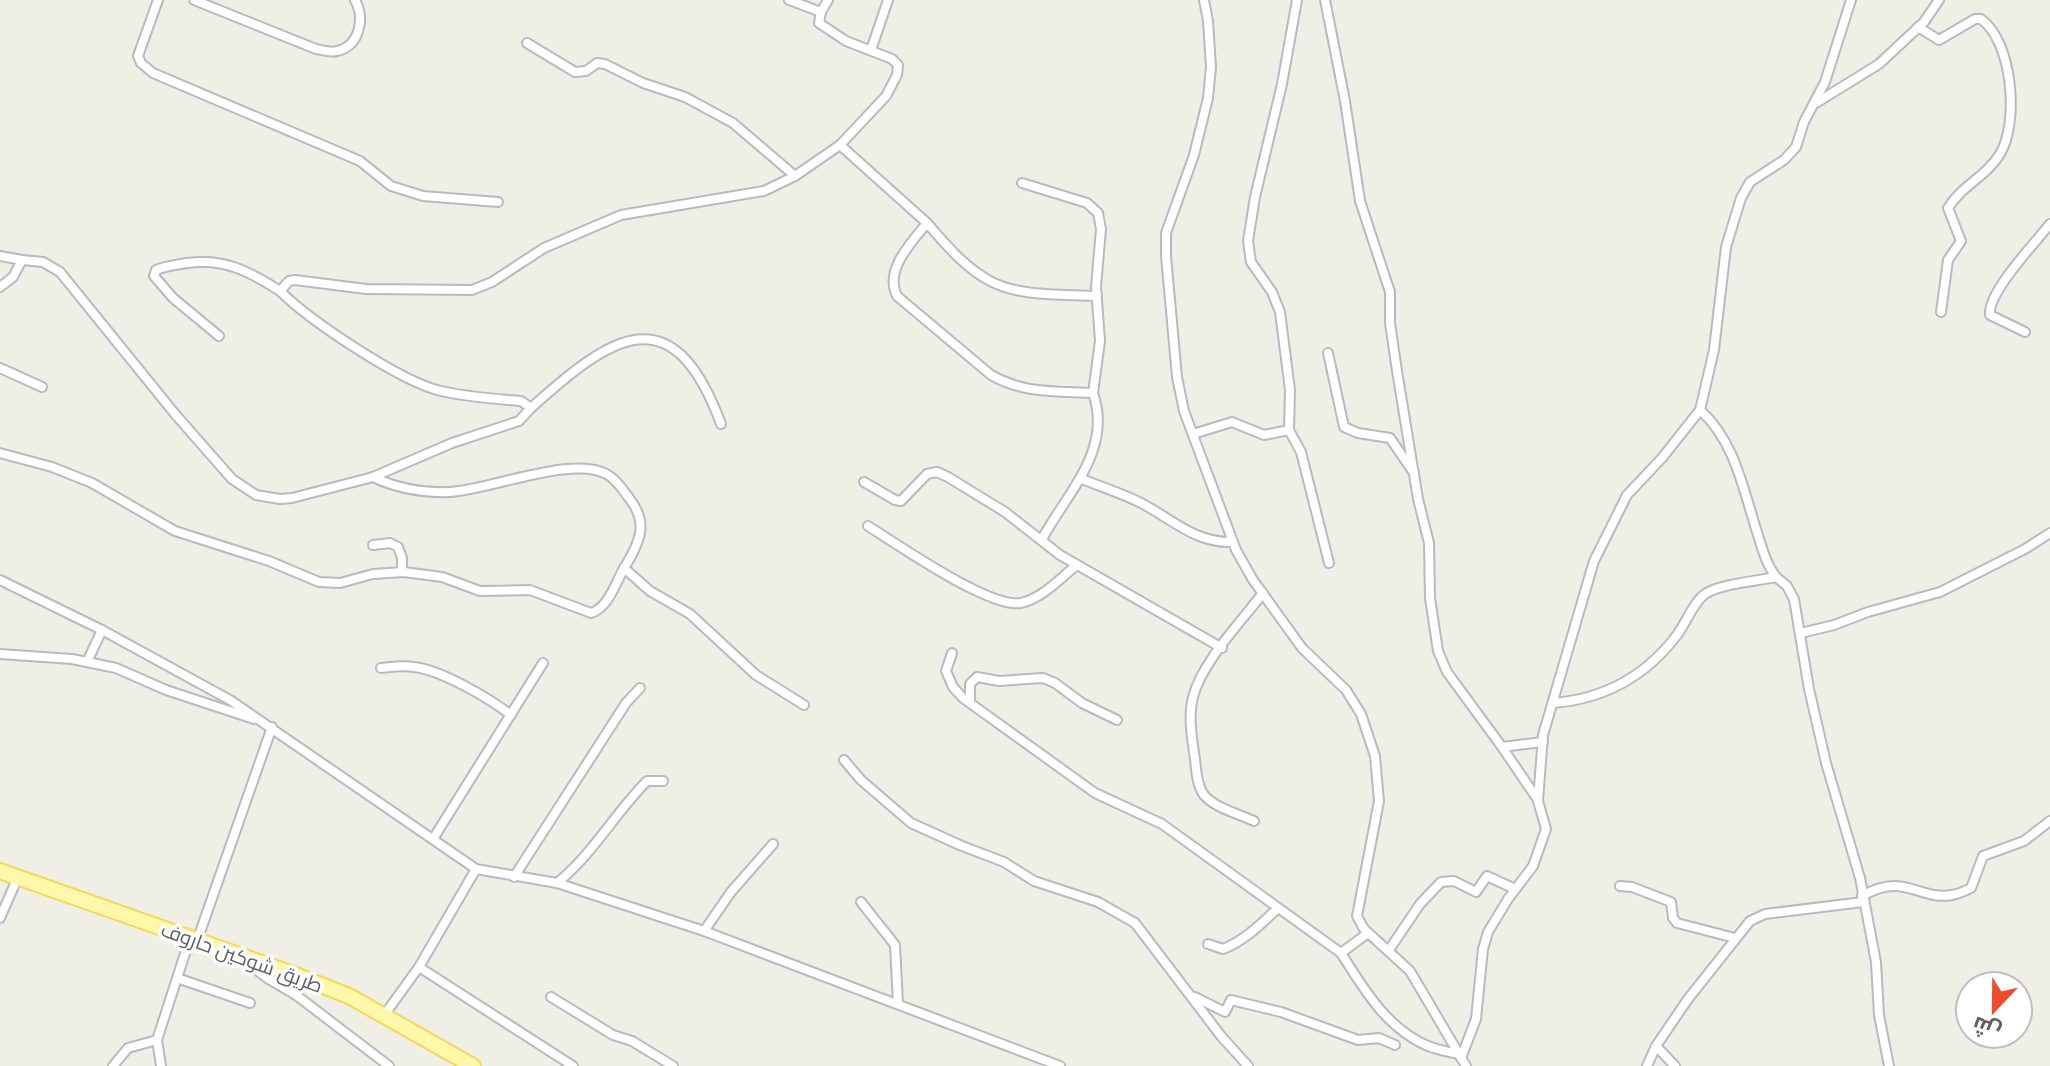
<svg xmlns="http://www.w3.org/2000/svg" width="2050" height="1066" font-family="'Open Sans',Cairo,sans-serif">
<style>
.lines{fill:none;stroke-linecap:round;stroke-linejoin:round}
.minor-casing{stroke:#b8bac0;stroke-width:12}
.primary-casing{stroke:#f6d758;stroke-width:18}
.minor{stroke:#fff;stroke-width:8}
.primary{stroke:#fff8ab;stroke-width:14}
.labels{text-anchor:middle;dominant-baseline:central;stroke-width:7;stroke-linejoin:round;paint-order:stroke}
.street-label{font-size:20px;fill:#5d6066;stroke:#fff}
</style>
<rect width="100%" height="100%" fill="#f0efe6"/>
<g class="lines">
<defs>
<g id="minor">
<path d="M158,0L138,56L141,63L153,73L360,161L391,186L423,196L498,202"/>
<path d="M194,0L316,49C322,50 331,53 337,51C360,46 365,18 355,0"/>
<path d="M789,0L821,12"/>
<path d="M1204,0L1208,21L1211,67L1208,98L1194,155L1166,233V256L1177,377L1184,411L1236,550L1253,580L1302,648L1346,690L1361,714L1375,756L1379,801L1357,916L1364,929L1410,971L1466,1066"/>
<path d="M1325,0L1345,101L1360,201L1390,292V323L1397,371L1418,499L1429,543L1430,598L1438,651L1447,672L1502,747L1543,742"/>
<path d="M1918,27L1939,40L1975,19H1981C2013,42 2019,123 2000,154C1986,177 1962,185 1948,208L1961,241L1948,260L1941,312"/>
<path d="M527,43L575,72L586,71L597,63L605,64L643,83L685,97L733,123L795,176"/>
<path d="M871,50L888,0"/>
<path d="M1816,103L1879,64L1924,22L1939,0"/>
<path d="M840,145L927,223"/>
<path d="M1022,183L1087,203L1098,213L1101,229L1096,287L1100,341L1093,393"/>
<path d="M0,256L22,260"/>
<path d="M0,287L13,277L22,260L43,262L60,272L175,414L232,479L256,495L280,499L292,498L373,477L452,443L519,421L531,408L521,401C494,399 467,397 441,391C401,382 309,320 280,291L289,281L295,280L366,289L472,290L492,282L544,248L621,215L764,191L795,176L840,145L886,96L897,75L898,65L892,59L846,41L819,23L821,12L828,0"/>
<path d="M2025,332L1990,315C1987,293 2035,243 2050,224"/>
<path d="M219,336L173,298L154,276L156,270C165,266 176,265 187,263C224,258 249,271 280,291"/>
<path d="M1328,353L1344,427L1358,433L1390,438L1414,473"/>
<path d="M0,368L42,387"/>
<path d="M531,408C611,336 672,292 721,424"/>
<path d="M1700,410C1735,441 1743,489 1757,532C1762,548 1766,564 1776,577"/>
<path d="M1289,430L1301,452L1329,563"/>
<path d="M1193,434L1232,422L1264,435L1289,430L1290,390L1280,312L1272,292L1251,262L1248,241L1255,197L1282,84L1297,0"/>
<path d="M0,453L52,467L92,483L175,531L269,561L319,582L340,583L373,574L404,572L442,577L480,591L530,590L591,613C610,607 616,580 626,565C641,540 648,522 629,498C623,490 617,480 608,475C575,454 490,490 450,492C422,493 398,489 373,477"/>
<path d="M1082,479C1101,487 1122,493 1141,503C1172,519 1195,543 1232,542"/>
<path d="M864,482L895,500L901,501L927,474L937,472L948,477L1005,512L1060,555L1222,648"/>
<path d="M868,526C897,544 990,609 1021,603C1043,598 1060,578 1077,565"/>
<path d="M1042,539C1067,493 1113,450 1093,393C1057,391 1024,394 991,375L897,296C884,270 911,243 927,223C945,244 966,269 992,282C1022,297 1064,294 1097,296"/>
<path d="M373,545L390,543L398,547L402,558V572"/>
<path d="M624,568L650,591L690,614L756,675L804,705"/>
<path d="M0,580L102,630L230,700L476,869L557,883L704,931L1060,1066"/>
<path d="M1801,633L1834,625L1868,612L1940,592L2025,549L2050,533"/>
<path d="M952,653L946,671L953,687L963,698L1095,793L1162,824L1341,953L1368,933"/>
<path d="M0,654L72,659L116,668L166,690L254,719"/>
<path d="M87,662L102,630"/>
<path d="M381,668C392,667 403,665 414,667C441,670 489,698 511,715"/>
<path d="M970,702V684L977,677L999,681L1043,678L1055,683L1082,703L1117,720"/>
<path d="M1553,703C1604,699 1646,676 1677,635C1686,623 1693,603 1705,594C1719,584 1758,581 1776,577L1787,586L1794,599L1809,689L1826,763L1860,878L1876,962L1879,1015L1889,1066"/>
<path d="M1502,747L1538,800"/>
<path d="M844,760L861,780L911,823L962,846L1004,862L1034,881L1098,902L1135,923L1221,1036L1248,1066"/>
<path d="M1254,821C1239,814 1215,808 1204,795C1197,786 1196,770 1195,759C1192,740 1188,716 1193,697C1202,662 1241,622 1263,593"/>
<path d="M433,839L543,663"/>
<path d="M514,877L626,703L640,688"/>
<path d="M557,883C593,854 615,813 647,781H663"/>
<path d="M1620,886L1632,887L1671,902L1673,918L1677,923L1735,938"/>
<path d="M1862,896C1905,871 1918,901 1952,895C1959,894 1965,891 1971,888L1983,856L2024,841L2050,821"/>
<path d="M861,902L895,945L898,1004"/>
<path d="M0,918L18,877"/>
<path d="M704,931L731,892L773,844"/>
<path d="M197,941L272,727"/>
<path d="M1208,944L1223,949C1244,941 1261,924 1277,909"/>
<path d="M1389,950L1420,904L1441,882L1454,881L1476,892L1487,876L1515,889"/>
<path d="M1341,953C1363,988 1387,1029 1428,1046C1438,1050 1449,1052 1459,1054"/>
<path d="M245,961L267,978L296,995L389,1066"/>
<path d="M419,967L573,1066"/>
<path d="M177,978L250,1003"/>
<path d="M551,997L613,1035L632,1041L673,1066"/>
<path d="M1195,997L1225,1012L1231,1000L1281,1012L1358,1040L1379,1038L1395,1045"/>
<path d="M385,1014L419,967L476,869"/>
<path d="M1656,1046L1675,1066"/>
<path d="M1461,1058L1476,1019L1483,949L1488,932L1508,899L1533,866L1546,829L1538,801L1543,735L1594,561L1627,495L1662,458L1700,410L1714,350L1726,247L1741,198L1750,182L1784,160L1796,147L1804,122L1825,82L1851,0"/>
<path d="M113,1066L128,1048L157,1040"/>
<path d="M161,1066L157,1040L190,938"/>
<path d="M1647,1066L1656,1046L1688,999L1750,921L1765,914L1863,902"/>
</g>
<path id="primary" d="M0,871L293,974L349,996L473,1066"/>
</defs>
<!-- minor casing -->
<use href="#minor" class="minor-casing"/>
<!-- primary casing -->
<use href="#primary" class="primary-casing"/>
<!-- minor -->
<use href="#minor" class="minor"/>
<!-- primary -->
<use href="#primary" class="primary"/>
</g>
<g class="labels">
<!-- street labels -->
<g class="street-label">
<text transform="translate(242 957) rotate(20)">طريق شوكين حاروف</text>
</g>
</g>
<!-- north arrow -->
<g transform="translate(1994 1010) rotate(202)"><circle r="38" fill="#ffffff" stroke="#bebfc2" stroke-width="2"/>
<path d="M0-6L14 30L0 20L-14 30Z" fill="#ef4c2c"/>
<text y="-12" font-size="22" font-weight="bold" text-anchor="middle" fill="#5d6066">ش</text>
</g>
</svg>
